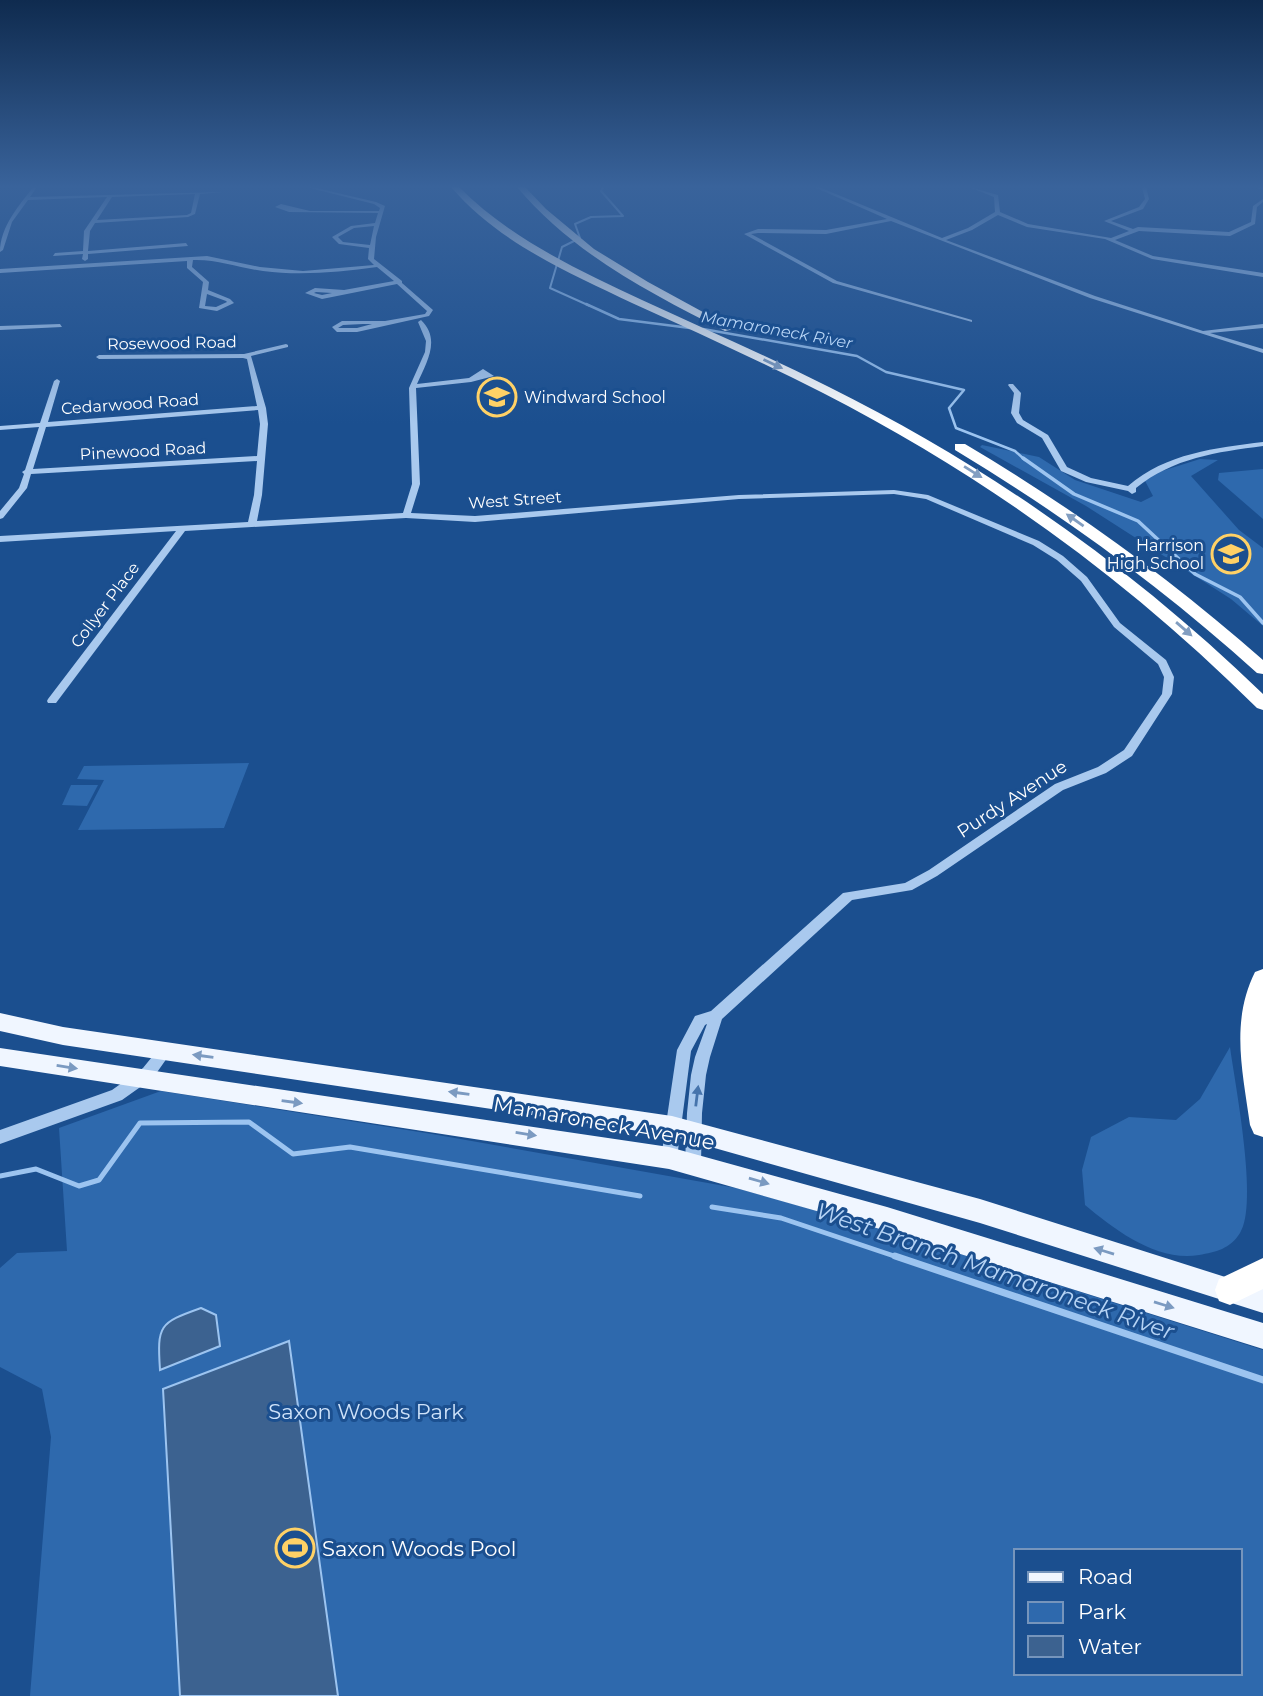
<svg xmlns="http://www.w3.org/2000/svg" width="1263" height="1696" font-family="Montserrat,sans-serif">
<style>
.green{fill:#2e69ad;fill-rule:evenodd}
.water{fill:#3c6290;stroke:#9cc4f0;stroke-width:2}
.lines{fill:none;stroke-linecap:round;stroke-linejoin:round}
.stream-far4{stroke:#9cc4f0;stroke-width:2}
.stream-far3{stroke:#9cc4f0;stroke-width:2.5}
.stream-far2{stroke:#9cc4f0;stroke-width:3.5}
.stream-far1{stroke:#9cc4f0;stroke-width:5}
.stream{stroke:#9cc4f0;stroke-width:7}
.minor{fill:#a9c9ee;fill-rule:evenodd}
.major{fill:#f0f6ff;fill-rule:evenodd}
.highway{fill:#fff;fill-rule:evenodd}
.oneway{fill:#829ec1}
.oneway2{fill:#7b9ac1}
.oneway3{fill:#4674ac}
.labels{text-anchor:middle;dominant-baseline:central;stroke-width:6;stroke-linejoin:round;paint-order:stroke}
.far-water-label{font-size:16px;font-style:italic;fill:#b5d3f5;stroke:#1b4f8f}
.far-street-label{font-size:16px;fill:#fff;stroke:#1b4f8f}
.far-poi-label{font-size:16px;fill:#fff;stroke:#1b4f8f;text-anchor:start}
.street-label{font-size:18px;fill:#fff;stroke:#1b4f8f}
.near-street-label{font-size:21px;fill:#fff;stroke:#1b4f8f}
.near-park-label{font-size:21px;fill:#cfe3fa;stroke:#1b4f8f}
.near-poi-label{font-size:21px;fill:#fff;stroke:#1b4f8f;text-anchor:start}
.near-water-label{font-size:23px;font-style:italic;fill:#b5d3f5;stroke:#1b4f8f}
</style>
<rect width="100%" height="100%" fill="#1b4f8f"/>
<!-- green -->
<g class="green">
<path d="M982,445L1039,457L1075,480L1141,502L1153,496L1143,477L1200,459L1218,460L1191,476L1239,530L1263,548V626L1231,599L1086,506L980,447Z"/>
<path d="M1263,469V519L1218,480L1219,473Z"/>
<path d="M249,763L224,828L78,830L104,780L77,779L84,766Z"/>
<path d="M71,785H98L87,806L62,805Z"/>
<path d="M1230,1047C1235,1084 1259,1205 1240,1233C1230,1249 1216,1252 1199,1255C1157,1262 1115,1230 1085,1205L1082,1170L1091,1137L1129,1117L1176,1120L1200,1099Z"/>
<path d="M161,1091L432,1134L736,1188L872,1226L1263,1350V1696H30L51,1437L42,1389L0,1367V1268L17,1253L67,1251L59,1128ZM1016,1551H1240V1673H1016Z"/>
</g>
<!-- water -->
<g class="water">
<path d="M201,1308L216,1315L220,1346L160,1370C157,1325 159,1323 201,1308Z"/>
<path d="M289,1341L338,1696H180L163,1389Z"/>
</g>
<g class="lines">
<!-- stream-far4 -->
<path class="stream-far4" d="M590,306L550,288L562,247L580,238L575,224L591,217L623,216L601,191L603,187"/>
<!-- stream-far3 -->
<g class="stream-far3">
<path d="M586,304L619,319L690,328"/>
<path d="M703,329L857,356L886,372L964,390L949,408L956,428L1015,451L1025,460"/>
</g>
<!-- stream-far2 -->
<path class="stream-far2" d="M1023,458L1074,494L1138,521L1195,574L1240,597L1263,623"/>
<!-- stream-far1 -->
<g class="stream-far1">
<path d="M0,1176L36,1169L79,1186L99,1180L140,1123L249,1122L293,1154L350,1147L640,1196"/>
<path d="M712,1207L781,1218L900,1258"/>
</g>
<!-- stream -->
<path class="stream" d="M895,1256L1263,1380"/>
<!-- minor -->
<g class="minor">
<path d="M33,187H37L30,197L223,192L200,194L195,214L188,217L95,223L90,231L88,251L186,243L188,246L88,254V259L85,261L82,259L83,254L53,256L55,253L83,251L84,231L107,197L28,200L12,222L3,250L0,252C0,226 20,205 33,187ZM195,194L191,213L187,215L97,220L112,197Z"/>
<path d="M306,187H312L376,202L385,206L376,237L374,259L402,281V283L433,310L429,316L357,332H337L332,327L342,321H385L425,314L427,311L397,284L322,299L305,293L315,288L344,290L394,281L377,267C339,272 301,276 263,271C239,268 217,259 193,260L192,267L209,282L208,290L230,299L234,303L217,311L199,308L203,282L187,268V261L0,273V269L207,256L260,267L303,271L374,265L368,259L369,248L339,244L332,237L351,226L375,223L378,213L289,212L275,207L281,204L310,211H379L380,208L374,204ZM374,226L370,245L343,242L338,237L354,228ZM316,292L332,293L322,295L314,293ZM207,294L226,301L227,302L216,307L205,306ZM363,324H372L357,328H338L343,325Z"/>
<path d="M814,187H819L942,238L968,228L995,212L994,197L969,187L998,195L1000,212L1028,224L1111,238L1129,231L1104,221L1139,207L1145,199L1142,187H1146L1149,199L1143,209L1111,221L1133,229L1138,227L1229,232L1251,222L1253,206L1263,199V202L1257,207L1255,224L1230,236L1139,231L1115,240L1153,256L1263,273V277L1152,259L1105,239L1027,227L998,215L972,230L946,240L1095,296L1203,331L1263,324V328L1210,333L1263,349V353L1090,298L891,221L826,234L758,233L751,234L837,281L972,320V322L833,283L744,234L758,229L826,230L887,219Z"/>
<path d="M1256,187H1263V190Z"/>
<path d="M421,320C441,339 427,362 417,384L469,378L483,369L494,376L471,382L416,388L420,484L411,513L475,516L739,495L894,490L928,495L1039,541L1063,556L1087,577L1120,623L1166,660L1174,677L1172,694L1132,756L1106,773L1063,790L937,876L912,890L852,900L722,1019L710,1057L706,1075L702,1113L701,1164L699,1169L693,1172L687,1169L685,1164L687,1113L691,1075L695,1057L707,1024L705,1025L691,1051L677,1158L675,1163L669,1165L663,1163L661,1158L677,1050L695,1016L711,1011L843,893L905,883L929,870L1055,784L1098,767L1124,750L1162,694L1164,677L1158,664L1114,627L1081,581L1057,560L1033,545L926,499L894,494L739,499L475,522L406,518L185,531L56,703H48L47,701L48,699L176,531L0,542V536L248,522L254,495L257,461L31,474L27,488L3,518L0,519V511L19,488L24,474L22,472L25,470L39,427L0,430V426L40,423L54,381L57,379L60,381L48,422L257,406L247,359L243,358L99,359L96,357L99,355L244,354L286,344L288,345V347L251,356L266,408L268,424L262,495L257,521L403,513L412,484L409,388L425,352L426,341L418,322ZM258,410L260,424L257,456L33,469L46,427Z"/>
<path d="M60,324L62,327L0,330V326Z"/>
<path d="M1009,384H1013L1021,393L1019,413L1023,420L1048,435L1067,467L1091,478L1128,486C1166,453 1216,448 1263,442V446C1217,452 1173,458 1136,488V492L1132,494L1128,491L1086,482L1061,471L1042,438L1017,423L1011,413L1014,393L1008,385Z"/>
<path d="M165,1045L170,1047L172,1051L153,1078L122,1100L0,1144V1130L112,1090L143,1068L160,1047Z"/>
</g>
<!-- major -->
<g class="major">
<path d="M0,1013L63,1027L672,1116L980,1199L1263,1289V1313L980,1223L672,1136L63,1045L0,1031Z"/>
<path d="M0,1048L669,1147L887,1207L1263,1323V1349L887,1231L669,1169L0,1066Z"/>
</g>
<!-- highway -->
<g class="highway">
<path d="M451,187H459C511,239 576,269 642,300C705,329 767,356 829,387C990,467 1134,569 1263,694V710L1257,708C1128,580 985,476 823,393C760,361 696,332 632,303C567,272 498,242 451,187Z"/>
<path d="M517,187H525L546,209L594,249L648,282L734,329L725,331C650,293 572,253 517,187Z"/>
<path d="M955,444H965C1071,507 1170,578 1263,660V674L1257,673C1163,588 1063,515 955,450Z"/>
<path d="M1263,969V1137L1254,1134L1250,1125C1243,1073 1230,1022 1255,972Z"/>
<path d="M1263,1258V1289L1230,1305L1219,1301L1215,1290L1219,1279Z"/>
</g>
</g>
<!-- one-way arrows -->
<defs><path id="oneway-solid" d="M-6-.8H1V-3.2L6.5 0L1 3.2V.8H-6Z" transform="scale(1.75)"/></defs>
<g class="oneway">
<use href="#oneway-solid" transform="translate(773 364) rotate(25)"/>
<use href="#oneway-solid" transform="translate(973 472) rotate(32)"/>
<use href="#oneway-solid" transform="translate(1075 520) rotate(-145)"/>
<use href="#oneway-solid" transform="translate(1184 629) rotate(41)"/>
</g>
<g class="oneway2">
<use href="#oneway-solid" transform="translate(203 1056) rotate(-172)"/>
<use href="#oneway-solid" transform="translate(67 1067) rotate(9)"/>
<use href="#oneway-solid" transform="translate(459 1093) rotate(-172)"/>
<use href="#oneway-solid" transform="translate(292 1102) rotate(8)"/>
<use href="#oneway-solid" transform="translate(526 1134) rotate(9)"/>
<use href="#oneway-solid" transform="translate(759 1181) rotate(16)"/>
<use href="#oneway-solid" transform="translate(1104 1251) rotate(-163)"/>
<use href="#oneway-solid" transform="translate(1164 1305) rotate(17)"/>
</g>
<use class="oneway3" href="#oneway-solid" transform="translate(697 1096) rotate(-83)"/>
<!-- sky -->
<linearGradient id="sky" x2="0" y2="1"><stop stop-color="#0f2b4f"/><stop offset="0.44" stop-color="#39639b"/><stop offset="1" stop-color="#39639b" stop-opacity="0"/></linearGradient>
<rect width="1263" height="424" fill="url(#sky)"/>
<!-- icons -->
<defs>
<symbol id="school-ring" viewBox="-11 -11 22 22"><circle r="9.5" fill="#1b4f8f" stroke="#ffd166" stroke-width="1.5"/><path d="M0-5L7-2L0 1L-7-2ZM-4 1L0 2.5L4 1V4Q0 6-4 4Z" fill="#ffd166"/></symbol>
<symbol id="stadium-ring" viewBox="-11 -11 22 22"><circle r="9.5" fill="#1b4f8f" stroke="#ffd166" stroke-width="1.5"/><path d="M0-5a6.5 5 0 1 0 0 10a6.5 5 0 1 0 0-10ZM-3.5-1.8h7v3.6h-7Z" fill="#ffd166"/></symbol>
</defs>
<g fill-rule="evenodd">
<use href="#school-ring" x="475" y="375" width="44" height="44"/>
<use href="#school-ring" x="1209" y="532" width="44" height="44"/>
<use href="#stadium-ring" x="273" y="1526" width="44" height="44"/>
</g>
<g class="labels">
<!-- far-water labels -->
<g class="far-water-label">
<text transform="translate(777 330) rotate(10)">Mamaroneck River</text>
</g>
<!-- far-street labels -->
<g class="far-street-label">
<text transform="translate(172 343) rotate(-1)">Rosewood Road</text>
<text transform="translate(130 404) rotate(-4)">Cedarwood Road</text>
<text transform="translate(143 451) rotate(-3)">Pinewood Road</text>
<text transform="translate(515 500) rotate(-4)">West Street</text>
<text transform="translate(105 605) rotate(-53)">Collyer Place</text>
</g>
<!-- far-poi labels -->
<g class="far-poi-label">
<text x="524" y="397">Windward School</text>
<text x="1204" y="545" text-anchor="end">Harrison<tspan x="1204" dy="18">High School</tspan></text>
</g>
<!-- street labels -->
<g class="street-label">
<text transform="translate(1012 799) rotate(-33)">Purdy Avenue</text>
</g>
<!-- near-street labels -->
<g class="near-street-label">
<text transform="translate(604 1123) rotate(10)">Mamaroneck Avenue</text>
</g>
<!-- near-park labels -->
<g class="near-park-label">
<text x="366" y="1411">Saxon Woods Park</text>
</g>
<!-- near-poi labels -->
<g class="near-poi-label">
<text x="322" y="1548">Saxon Woods Pool</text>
</g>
<!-- near-water labels -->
<g class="near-water-label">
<text transform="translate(995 1271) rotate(19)">West Branch Mamaroneck River</text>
</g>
</g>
<!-- legend -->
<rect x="1014" y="1549" width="228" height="126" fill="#1b4f8f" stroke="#7695bc" stroke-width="2"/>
<rect x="1028" y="1572" width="35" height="10" fill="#f0f6ff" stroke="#7695bc" stroke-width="2"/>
<text x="1078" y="1584" font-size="21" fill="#ffffff">Road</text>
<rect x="1028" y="1602" width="35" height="21" fill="#2e69ad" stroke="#7695bc" stroke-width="2"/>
<text x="1078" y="1619" font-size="21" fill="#ffffff">Park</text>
<rect x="1028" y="1636" width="35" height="21" fill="#3c6290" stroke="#7695bc" stroke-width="2"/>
<text x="1078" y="1654" font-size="21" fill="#ffffff">Water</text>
</svg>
